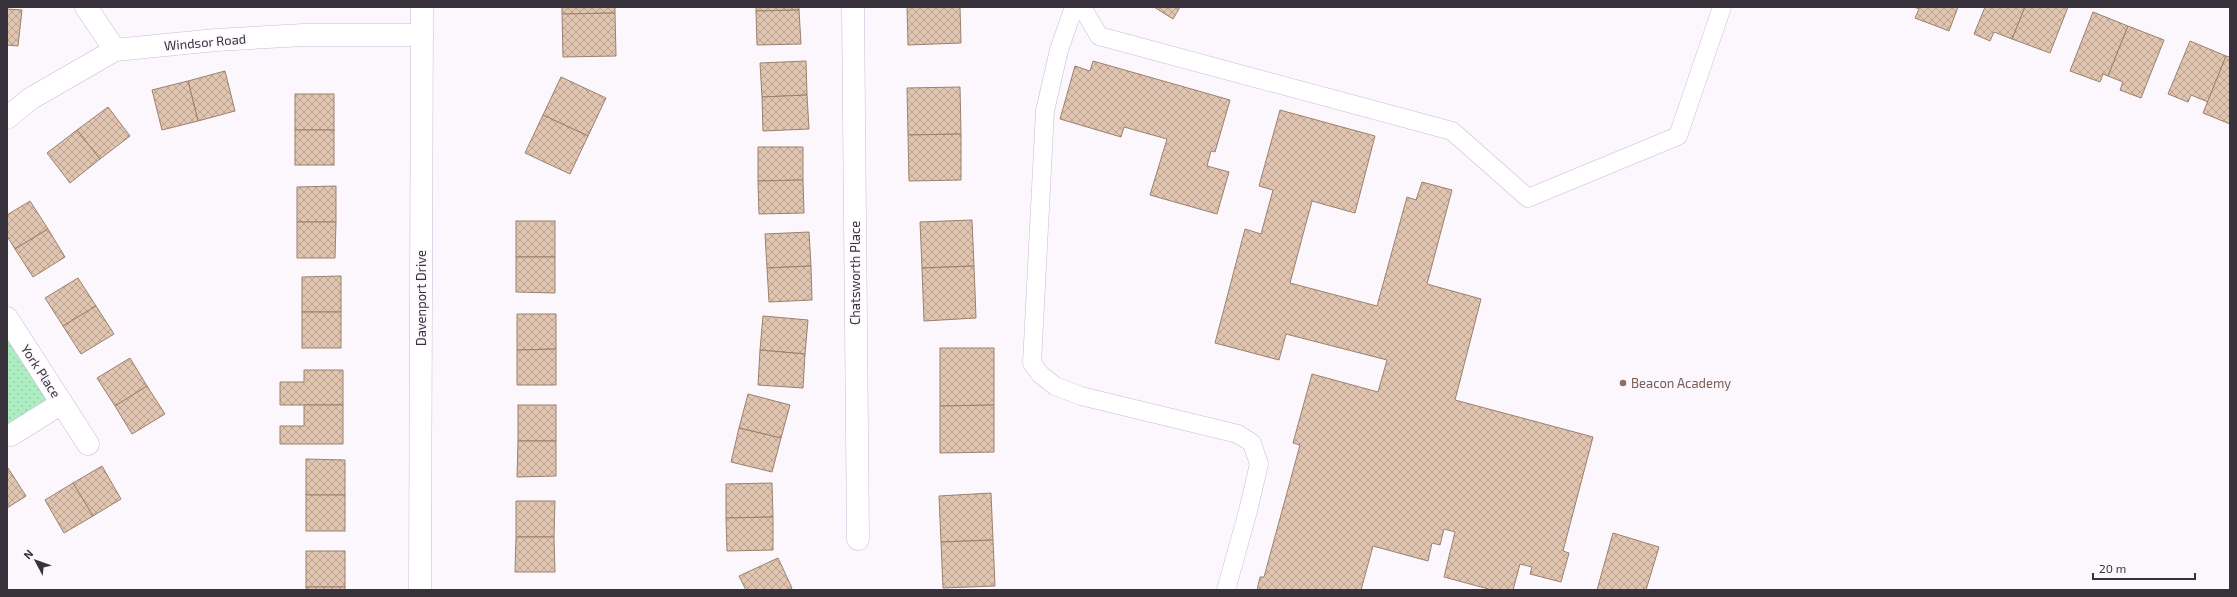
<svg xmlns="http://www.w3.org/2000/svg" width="2237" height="597" font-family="'Exo 2',sans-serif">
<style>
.grass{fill:url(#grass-dots)}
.building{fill:url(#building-cross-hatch);stroke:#9b816d}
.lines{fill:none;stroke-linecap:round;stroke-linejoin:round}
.service-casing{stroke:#cabad6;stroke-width:19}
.minor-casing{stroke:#cabad6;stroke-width:23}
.service{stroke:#fff;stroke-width:18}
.minor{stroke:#fff;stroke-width:22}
.education-dot{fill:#8d6e63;stroke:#fbf7fd;stroke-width:1.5}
.labels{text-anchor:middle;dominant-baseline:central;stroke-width:3;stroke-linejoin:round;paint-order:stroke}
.street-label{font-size:13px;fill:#38323d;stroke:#fbf7fd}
.education-label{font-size:13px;fill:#785e54;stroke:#fbf7fd;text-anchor:start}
</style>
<defs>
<pattern id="grass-dots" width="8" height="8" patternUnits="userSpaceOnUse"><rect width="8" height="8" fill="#aceec2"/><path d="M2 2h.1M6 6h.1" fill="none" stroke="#95cda8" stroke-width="1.8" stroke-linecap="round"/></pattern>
<pattern id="building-cross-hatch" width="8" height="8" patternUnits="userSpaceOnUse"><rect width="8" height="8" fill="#e1c5b0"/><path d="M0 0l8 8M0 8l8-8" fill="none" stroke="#b7a190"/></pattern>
</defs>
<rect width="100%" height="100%" fill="#fbf7fd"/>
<!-- grass -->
<path class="grass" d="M7,335L48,399L7,426Z"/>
<!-- building -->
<g class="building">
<path d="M562,7H615V13L562,14Z"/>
<path d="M756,7H799V10L756,11Z"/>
<path d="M907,7H960L961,43L908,45Z"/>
<path d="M1154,7H1180L1173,19Z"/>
<path d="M1914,7H1958L1949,31L1915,18L1919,9Z"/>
<path d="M1985,7H2025L2012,39L1994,32L1990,41L1974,34Z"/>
<path d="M2025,7H2068L2050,53L2012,39Z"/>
<path d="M7,9L22,10L18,46L7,45Z"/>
<path d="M799,10L801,44L757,45L756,11Z"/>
<path d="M2093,12L2128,26L2108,76L2103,74L2100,82L2070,71Z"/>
<path d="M615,13L616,56L563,57L562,14Z"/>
<path d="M2128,26L2164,40L2141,98L2120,90L2123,82L2108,76Z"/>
<path d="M2190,41L2226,56L2208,102L2191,95L2188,102L2168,94Z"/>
<path d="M2226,56L2230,57V124L2203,113Z"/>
<path d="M806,61L807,95L762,97L760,63Z"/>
<path d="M1093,61L1230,100L1215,152L1211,151L1207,166L1229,172L1217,214L1150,195L1167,139L1124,127L1121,137L1060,119L1075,66L1090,71Z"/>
<path d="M225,71L235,111L198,121L188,81Z"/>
<path d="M561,77L606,98L588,136L543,115Z"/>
<path d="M188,81L198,121L162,130L152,90Z"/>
<path d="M960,87L961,134L908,135L907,88Z"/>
<rect x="295" y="94" width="39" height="36"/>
<path d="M807,95L809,129L763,131L762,97Z"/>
<path d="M108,107L130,136L100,159L77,130Z"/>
<path d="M1280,110L1375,136L1355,213L1312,201L1290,283L1377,306L1407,197L1416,200L1422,182L1452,190L1427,284L1481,299L1455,400L1593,437L1563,551L1569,553L1561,582L1530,574L1532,567L1520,564L1513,590H1492L1444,577L1455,532L1444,529L1440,545L1432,543L1428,561L1373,546L1361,590H1257L1260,577H1264L1300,445L1293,443L1312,374L1378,392L1387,360L1286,334L1279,360L1215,343L1245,229L1261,234L1273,190L1259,186Z"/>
<path d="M543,115L588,136L570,174L525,153Z"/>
<path d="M77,130L100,159L70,183L47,153Z"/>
<rect x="295" y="130" width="39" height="35"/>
<path d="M961,134V180L909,181L908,135Z"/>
<path d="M758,147H803V180L758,181Z"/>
<path d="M803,180L804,213L759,214L758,181Z"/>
<path d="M336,186V222H297V187Z"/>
<path d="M30,201L48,229L15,249L7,236V215Z"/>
<path d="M972,220L974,266L922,268L920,222Z"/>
<rect x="516" y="221" width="39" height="36"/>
<path d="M297,222H336L335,258H297Z"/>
<path d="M48,229L65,257L33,277L15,249Z"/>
<path d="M809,232L811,266L767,268L765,234Z"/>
<path d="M516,257H555V293L516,292Z"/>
<path d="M811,266L812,300L769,302L767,268Z"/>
<path d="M974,266L976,318L924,321L922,268Z"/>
<path d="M341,276V312H302V277Z"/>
<path d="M78,278L96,306L63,326L45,298Z"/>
<path d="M96,306L114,334L81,354L63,326Z"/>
<rect x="302" y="312" width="39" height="36"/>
<path d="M517,314H556V349L517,350Z"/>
<path d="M763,316L808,320L805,354L760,350Z"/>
<path d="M940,348H994V405L940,406Z"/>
<path d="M556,349V385H517V350Z"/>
<path d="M760,350L805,354L803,388L758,385Z"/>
<path d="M130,358L147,386L115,406L97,378Z"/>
<path d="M304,370H343V405H280V382H304Z"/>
<path d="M147,386L165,414L132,434L115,406Z"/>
<path d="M748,394L790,405L781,438L739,428Z"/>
<path d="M304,405H343V444H280V426H304Z"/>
<rect x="518" y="405" width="38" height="36"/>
<path d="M994,405V452L940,453V406Z"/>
<path d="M739,428L781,438L772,472L731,462Z"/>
<path d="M518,441H556V476L517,477Z"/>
<path d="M306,459L345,460V495H306Z"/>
<path d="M102,466L121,499L93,516L73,483Z"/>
<path d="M8,468L26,496L7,508V469Z"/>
<path d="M73,483L93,516L64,533L45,500Z"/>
<path d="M772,483L773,517L726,518V484Z"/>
<path d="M991,493L993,540L941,542L939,496Z"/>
<rect x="306" y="495" width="39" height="36"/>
<path d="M516,501H555L554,537H516Z"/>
<path d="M773,517V550L727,551L726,518Z"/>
<path d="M1613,533L1659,547L1646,590H1597Z"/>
<path d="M516,537H554L555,572H515Z"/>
<path d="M993,540L995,586L943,588L941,542Z"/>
<rect x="306" y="551" width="39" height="36"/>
<path d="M778,558L792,588L788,590H746L739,576Z"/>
<rect x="306" y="587" width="39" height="3"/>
</g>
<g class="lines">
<defs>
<g id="service">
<path d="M1074,7L1059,50L1045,111L1032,363L1040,374L1055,386L1081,396L1238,434L1252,443L1259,464L1248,511L1226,590"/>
<path d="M1082,7L1099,36L1452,131L1528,198L1678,136L1722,7"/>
</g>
<g id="minor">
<path d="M86,7L115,50"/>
<path d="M853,7L858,539"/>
<path d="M7,118L30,99L115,50L216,40L304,35H422"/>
<path d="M7,318L88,444"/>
<path d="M11,435L62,403"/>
<path d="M420,590L422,7"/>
</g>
</defs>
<!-- service casing -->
<use href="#service" class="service-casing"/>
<!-- minor casing -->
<use href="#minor" class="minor-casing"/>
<!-- service -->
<use href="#service" class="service"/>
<!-- minor -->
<use href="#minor" class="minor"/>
</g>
<!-- markers -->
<circle class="education-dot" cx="1623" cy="383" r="4"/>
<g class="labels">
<!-- street labels -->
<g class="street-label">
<text transform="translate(205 42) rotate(-5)">Windsor Road</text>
<text transform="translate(855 273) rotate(-90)">Chatsworth Place</text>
<text transform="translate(421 298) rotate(-90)">Davenport Drive</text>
<text transform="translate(41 371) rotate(57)">York Place</text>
</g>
<!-- education labels -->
<g class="education-label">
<text x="1631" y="383">Beacon Academy</text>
</g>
</g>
<!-- border -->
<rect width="2237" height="597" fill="none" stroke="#38323d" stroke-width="16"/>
<!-- north arrow -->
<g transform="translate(36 561) rotate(311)" stroke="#fbf7fd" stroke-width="3" paint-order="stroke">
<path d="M0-3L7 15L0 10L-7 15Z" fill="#38323d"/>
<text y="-6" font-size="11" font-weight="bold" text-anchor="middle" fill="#38323d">N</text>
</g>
<!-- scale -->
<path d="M2093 573v6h102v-6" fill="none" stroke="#38323d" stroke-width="2"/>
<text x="2099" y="573" font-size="12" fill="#38323d" stroke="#fbf7fd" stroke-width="3" paint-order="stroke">20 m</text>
</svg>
